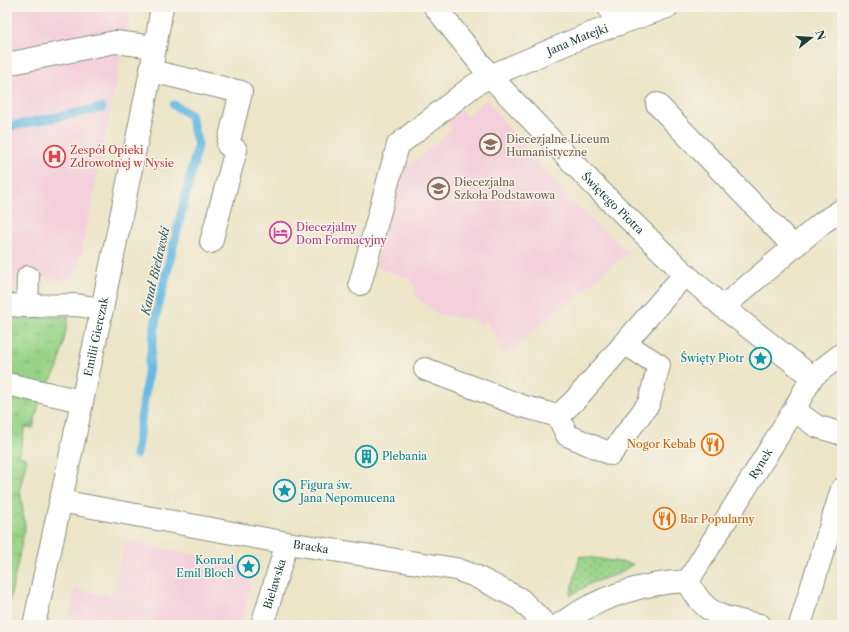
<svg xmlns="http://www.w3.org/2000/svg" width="849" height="632" font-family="'Libre Caslon Text',serif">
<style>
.built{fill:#f4cfdc}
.grass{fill:url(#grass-tufts);stroke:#5c885e}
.garden{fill:url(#garden-dots);stroke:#5c885e}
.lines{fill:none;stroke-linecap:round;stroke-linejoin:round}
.stream{stroke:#67bae3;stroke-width:9}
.minor-casing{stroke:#86917e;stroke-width:24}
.minor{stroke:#fff;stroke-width:22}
.labels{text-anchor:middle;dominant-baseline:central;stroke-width:3;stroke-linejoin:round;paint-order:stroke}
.street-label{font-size:11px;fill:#1f3d34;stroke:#f7f3e8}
.education-label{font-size:11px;fill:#785e54;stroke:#f7f3e8;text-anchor:start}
.health-label{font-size:11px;fill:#be3a42;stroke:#f7f3e8;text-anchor:start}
.hotel-label{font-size:11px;fill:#b23c85;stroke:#f7f3e8;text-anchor:start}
.culture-label{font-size:11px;fill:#0d838f;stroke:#f7f3e8;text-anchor:end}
.food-label{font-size:11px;fill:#c56008;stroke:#f7f3e8;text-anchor:end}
.water-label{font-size:12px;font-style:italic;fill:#315c60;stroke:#f7f3e8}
</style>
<defs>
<pattern id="grass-tufts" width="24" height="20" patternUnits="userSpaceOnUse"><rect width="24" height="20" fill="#98d488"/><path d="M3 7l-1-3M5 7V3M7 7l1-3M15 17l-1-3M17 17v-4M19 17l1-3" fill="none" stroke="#7bad70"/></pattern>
<pattern id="garden-dots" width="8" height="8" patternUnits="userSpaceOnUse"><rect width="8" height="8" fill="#98d488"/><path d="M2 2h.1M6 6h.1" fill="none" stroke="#7bad70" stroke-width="1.8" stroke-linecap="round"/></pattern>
</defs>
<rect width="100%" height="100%" fill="#f7f3e8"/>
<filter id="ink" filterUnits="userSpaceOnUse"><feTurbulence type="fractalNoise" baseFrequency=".025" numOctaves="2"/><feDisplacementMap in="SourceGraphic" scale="8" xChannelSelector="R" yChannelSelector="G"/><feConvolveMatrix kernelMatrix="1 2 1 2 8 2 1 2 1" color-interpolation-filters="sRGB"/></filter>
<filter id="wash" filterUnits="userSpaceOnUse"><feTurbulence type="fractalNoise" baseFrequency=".012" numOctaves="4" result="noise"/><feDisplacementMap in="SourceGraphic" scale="16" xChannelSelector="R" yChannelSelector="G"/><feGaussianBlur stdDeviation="0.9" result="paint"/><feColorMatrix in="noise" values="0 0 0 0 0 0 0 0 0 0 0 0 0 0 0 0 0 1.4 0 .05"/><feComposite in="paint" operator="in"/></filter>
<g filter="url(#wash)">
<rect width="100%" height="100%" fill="#ece5c8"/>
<!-- built -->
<g class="built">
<path d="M7,7H132L78,268L68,281L17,275L12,299L7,298Z"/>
<path d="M486,100L569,200L631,254L629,256L626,254L506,354L494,339L497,336L486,322L479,327L474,320L439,315L417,297L412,279L375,267L400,173L452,129L446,122L460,109L466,117Z"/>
<path d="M124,541L254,566L241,625H68L75,589L113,596Z"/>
</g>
<!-- grass -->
<path class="grass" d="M69,316L58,368L40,399L33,428L25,427L19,456L27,458L20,489L25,527L7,614V317L29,319Z"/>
<!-- garden -->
<path class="garden" d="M580,556L633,564L618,574L591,583L570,596Z"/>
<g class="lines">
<!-- stream -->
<g class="stream">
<path d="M7,127L102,108"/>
<path d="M136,454L157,312L198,145L190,115L174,105"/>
</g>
</g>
</g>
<g filter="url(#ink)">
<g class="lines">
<defs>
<g id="minor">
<path id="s1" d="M435,7L490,76L592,183L685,274L723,307L812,377"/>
<path d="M609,7L616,25"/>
<path d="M7,64L115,42L155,47"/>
<path d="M151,71L241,92L228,145L236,150L211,242"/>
<path d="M657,104L794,247"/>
<path d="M28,277L27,306L76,305L102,309"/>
<path id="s2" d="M360,284L398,145L473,86L490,76L587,35L667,7"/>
<path d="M7,305L27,306"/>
<path d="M723,307L823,222L842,210"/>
<path d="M425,369L522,406L558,416L575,400L685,274"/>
<path d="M7,384L81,401"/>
<path d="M794,410L816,426L842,434"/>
<path d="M558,416L567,435L611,454L649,403L659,365L624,343"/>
<path id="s3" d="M60,501L287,543L456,569L475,576L520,599L546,625"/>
<path id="s4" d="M688,581L794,410L812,377L842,354"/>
<path d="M688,581C705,617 724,618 760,625"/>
<path id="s5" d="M34,625L102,309L151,71L162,7"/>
<path id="s6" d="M262,625L287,543"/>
<path d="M559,625C598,597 639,583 688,581"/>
<path d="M800,625L842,489"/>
</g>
</defs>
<!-- minor casing -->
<use href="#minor" class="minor-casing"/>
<!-- minor -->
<use href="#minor" class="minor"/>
</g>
</g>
<!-- icons -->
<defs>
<symbol id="school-ring" viewBox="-11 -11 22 22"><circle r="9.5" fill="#f7f3e8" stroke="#8d6e63" stroke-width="1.5"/><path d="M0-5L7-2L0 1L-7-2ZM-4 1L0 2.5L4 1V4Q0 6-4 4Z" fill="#8d6e63"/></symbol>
<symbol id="hospital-ring" viewBox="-11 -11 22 22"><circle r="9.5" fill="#f7f3e8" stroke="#e0444e" stroke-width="1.5"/><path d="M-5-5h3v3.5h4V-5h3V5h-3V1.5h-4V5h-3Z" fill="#e0444e"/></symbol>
<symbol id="hotel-ring" viewBox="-11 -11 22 22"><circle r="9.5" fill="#f7f3e8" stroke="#d1479c" stroke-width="1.5"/><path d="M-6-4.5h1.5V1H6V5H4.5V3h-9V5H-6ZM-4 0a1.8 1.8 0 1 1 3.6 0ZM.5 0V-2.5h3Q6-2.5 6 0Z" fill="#d1479c"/></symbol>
<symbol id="sight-ring" viewBox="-11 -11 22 22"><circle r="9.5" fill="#f7f3e8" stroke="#0f9aa8" stroke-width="1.5"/><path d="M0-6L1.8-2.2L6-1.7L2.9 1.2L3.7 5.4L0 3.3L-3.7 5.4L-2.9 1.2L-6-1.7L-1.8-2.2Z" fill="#0f9aa8"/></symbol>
<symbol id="restaurant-ring" viewBox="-11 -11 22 22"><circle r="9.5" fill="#f7f3e8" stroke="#e8710a" stroke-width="1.5"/><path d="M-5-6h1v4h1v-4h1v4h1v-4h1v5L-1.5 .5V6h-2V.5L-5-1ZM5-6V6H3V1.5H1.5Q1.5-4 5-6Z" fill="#e8710a"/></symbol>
<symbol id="building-ring" viewBox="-11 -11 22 22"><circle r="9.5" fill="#f7f3e8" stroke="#0f9aa8" stroke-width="1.5"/><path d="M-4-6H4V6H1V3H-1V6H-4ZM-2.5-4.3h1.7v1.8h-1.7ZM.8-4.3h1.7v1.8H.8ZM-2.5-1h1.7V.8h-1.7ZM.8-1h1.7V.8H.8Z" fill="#0f9aa8"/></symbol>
</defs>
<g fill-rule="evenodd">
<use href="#school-ring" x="478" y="132" width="25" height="25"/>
<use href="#hospital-ring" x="42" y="144" width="25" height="25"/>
<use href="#school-ring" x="426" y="176" width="25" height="25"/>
<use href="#hotel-ring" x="268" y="220" width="25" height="25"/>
<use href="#sight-ring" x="748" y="346" width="25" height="25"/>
<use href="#restaurant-ring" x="700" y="432" width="25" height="25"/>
<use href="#building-ring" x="354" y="444" width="25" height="25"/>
<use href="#sight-ring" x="272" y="478" width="25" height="25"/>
<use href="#restaurant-ring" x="652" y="506" width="25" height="25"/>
<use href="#sight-ring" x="236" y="554" width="25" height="25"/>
</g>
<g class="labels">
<!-- street labels -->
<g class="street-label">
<text stroke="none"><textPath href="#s2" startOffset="354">Jana Matejki</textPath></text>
<text stroke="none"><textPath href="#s1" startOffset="265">Świętego Piotra</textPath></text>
<text stroke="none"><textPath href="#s5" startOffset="295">Emilii Gierczak</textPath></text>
<text stroke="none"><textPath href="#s4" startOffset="138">Rynek</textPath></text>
<text stroke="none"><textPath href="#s3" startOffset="255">Bracka</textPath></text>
<text stroke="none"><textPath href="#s6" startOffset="43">Bielawska</textPath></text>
</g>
<!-- education labels -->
<g class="education-label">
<text x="506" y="139">Diecezjalne Liceum<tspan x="506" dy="13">Humanistyczne</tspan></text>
<text x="454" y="182">Diecezjalna<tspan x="454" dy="13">Szkoła Podstawowa</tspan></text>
</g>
<!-- health labels -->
<g class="health-label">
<text x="70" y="150">Zespół Opieki<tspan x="70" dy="13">Zdrowotnej w Nysie</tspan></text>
</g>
<!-- hotel labels -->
<g class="hotel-label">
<text x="296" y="227">Diecezjalny<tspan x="296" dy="13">Dom Formacyjny</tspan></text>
</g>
<!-- culture labels -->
<g class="culture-label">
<text x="744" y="358">Święty Piotr</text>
<text x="382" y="456" text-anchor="start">Plebania</text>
<text x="300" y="485" text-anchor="start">Figura św.<tspan x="300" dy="13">Jana Nepomucena</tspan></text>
<text x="234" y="560">Konrad<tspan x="234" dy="13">Emil Bloch</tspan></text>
</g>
<!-- food labels -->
<g class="food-label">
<text x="696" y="444">Nogor Kebab</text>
<text x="680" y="519" text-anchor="start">Bar Popularny</text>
</g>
<!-- water labels -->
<g class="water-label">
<text transform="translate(155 271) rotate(-77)">Kanał Bielawski</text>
</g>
</g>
<!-- margin -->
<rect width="849" height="632" fill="none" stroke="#f7f3e8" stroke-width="24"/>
<!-- north arrow -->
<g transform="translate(811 38) rotate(73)" stroke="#f7f3e8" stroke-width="3" paint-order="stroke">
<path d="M0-3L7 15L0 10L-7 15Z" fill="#1f3d34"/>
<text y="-6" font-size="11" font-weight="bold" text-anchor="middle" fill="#1f3d34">N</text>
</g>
</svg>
